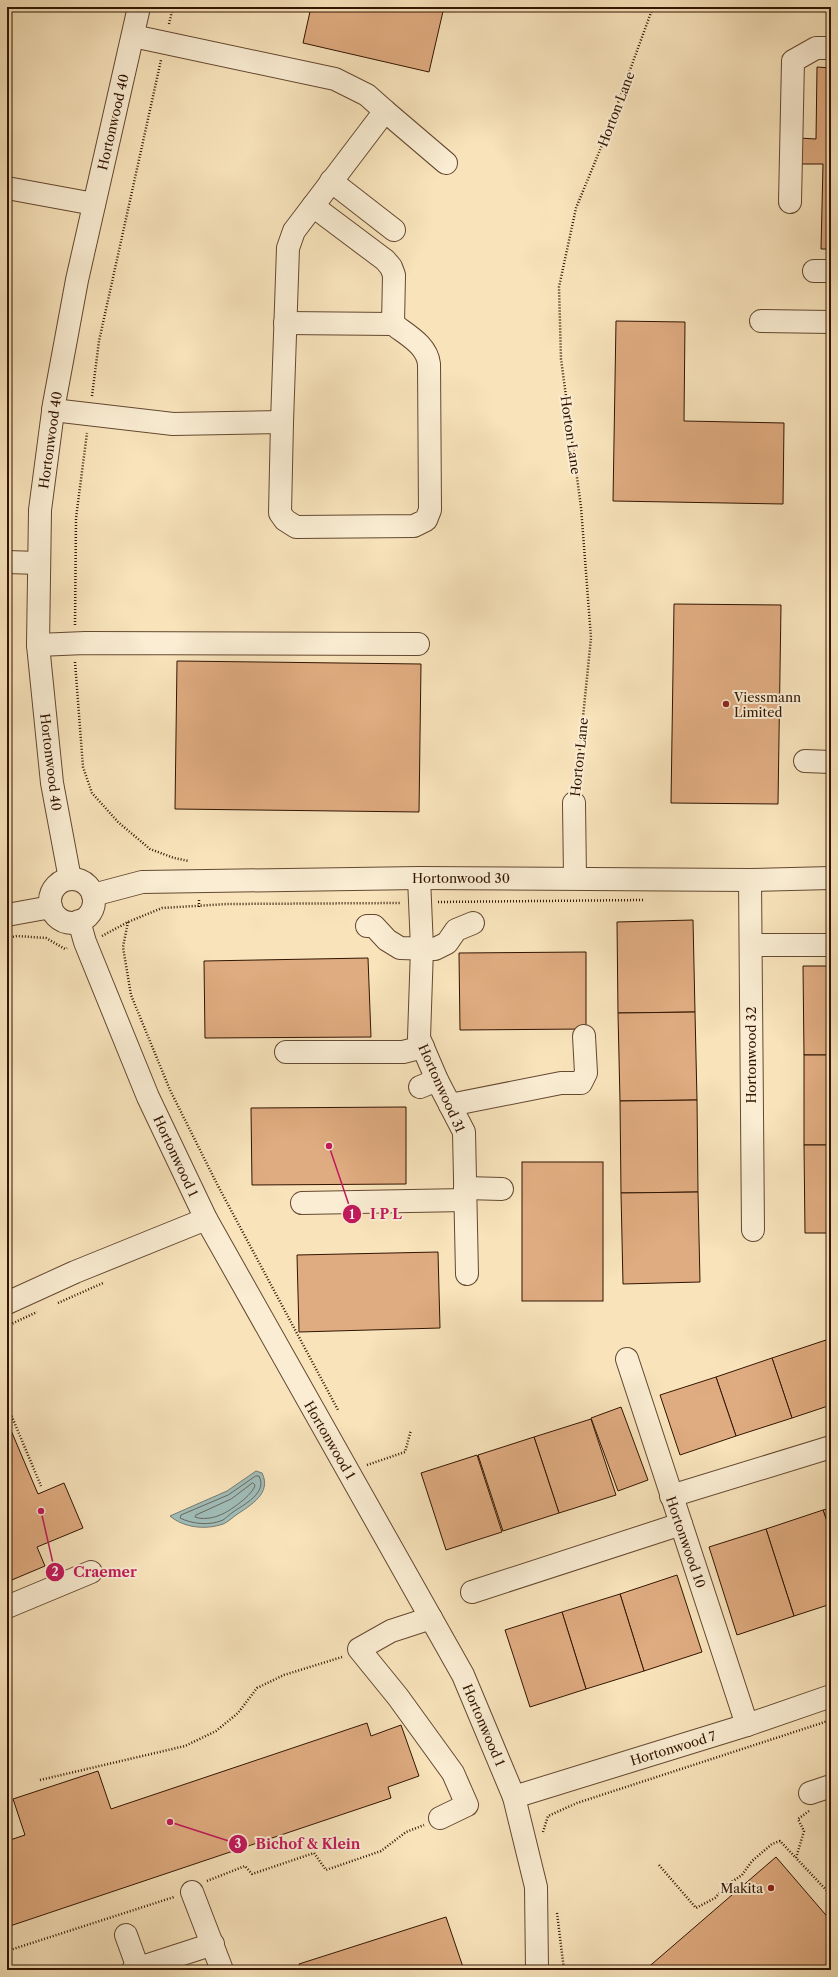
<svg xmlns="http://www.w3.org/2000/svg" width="838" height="1977" font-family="'Libre Caslon Text',serif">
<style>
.water{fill:#a0bdb9;stroke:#747a70}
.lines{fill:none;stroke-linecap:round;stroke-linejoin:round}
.shore{stroke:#69695e;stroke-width:1}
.building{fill:#dfab80;stroke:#321502}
.minor-casing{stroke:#644830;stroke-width:24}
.path{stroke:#321502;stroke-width:2.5;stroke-dasharray:1 2;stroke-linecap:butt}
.minor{stroke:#faedd3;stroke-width:22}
.poi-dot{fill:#8f2418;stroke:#faedd3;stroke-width:1.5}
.labels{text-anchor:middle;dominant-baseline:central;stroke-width:4;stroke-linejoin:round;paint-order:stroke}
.street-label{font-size:13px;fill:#321502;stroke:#faedd3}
.poi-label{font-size:13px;fill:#321502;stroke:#faedd3;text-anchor:start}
.leader{fill:none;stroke:#c2185b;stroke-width:1.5}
.callout-dot{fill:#c2185b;stroke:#faedd3;stroke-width:1.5}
.mark-label{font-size:12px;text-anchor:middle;font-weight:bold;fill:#fff}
.callout-label{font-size:14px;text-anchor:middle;font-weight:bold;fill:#c2185b;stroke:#faedd3;stroke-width:4;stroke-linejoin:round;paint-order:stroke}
</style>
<rect width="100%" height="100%" fill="#f8e3bb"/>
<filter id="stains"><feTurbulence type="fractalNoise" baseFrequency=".005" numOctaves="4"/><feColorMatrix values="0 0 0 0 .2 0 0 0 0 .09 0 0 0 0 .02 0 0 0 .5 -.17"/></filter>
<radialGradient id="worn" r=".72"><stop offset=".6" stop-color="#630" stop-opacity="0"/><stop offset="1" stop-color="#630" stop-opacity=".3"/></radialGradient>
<!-- water -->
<path class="water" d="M256,1471L262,1473C272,1493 251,1505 236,1515C232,1518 228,1522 223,1524C206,1530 184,1528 170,1516L227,1491Z"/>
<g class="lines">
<!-- shore -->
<g class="shore">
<path d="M256,1476H259C268,1493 243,1505 233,1512C229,1515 226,1518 223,1520C210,1526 192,1524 180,1518L181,1515L228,1495Z"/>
<path d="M253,1483L255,1485C254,1494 229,1512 220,1515C214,1518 202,1520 195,1517L196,1515L231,1499Z"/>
</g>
</g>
<!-- building -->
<g class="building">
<path d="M311,7H444L429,72L303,43Z"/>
<path d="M817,67L831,68V249H821L823,164H798L799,138L816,139Z"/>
<path d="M616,321L685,322L684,421L784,423L783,504L613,501Z"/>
<path d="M674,604L781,605L778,804L671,803Z"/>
<path d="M177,661L421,664L419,812L175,809Z"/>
<path d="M693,920L695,1012L618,1013L617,922Z"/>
<path d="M586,952V1029L460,1030L459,953Z"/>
<path d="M368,958L371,1037L205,1038L204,961Z"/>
<path d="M803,966H831V1055H804Z"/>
<path d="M695,1012L697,1100L620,1101L618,1013Z"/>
<rect x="804" y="1055" width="27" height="90"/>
<path d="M697,1100L698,1192L621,1193L620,1101Z"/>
<path d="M406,1107V1184L252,1185L251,1108Z"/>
<path d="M804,1145H831V1233H805Z"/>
<rect x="522" y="1162" width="81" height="139"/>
<path d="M698,1192L700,1282L623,1284L621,1193Z"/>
<path d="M438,1252L440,1328L299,1332L297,1255Z"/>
<path d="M829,1339L831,1347V1405L792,1418L772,1358Z"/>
<path d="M772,1358L792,1418L736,1436L716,1377Z"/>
<path d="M716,1377L736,1436L680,1455L660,1395Z"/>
<path d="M621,1407L648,1480L618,1491L591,1418Z"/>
<path d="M591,1419L616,1495L559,1513L534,1437Z"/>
<path d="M7,1421L38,1494L64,1483L83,1528L37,1547L45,1566L7,1582Z"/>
<path d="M534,1437L559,1513L503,1531L478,1455Z"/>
<path d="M477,1455L502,1532L446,1550L421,1473Z"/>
<path d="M831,1508V1533L823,1510Z"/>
<path d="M823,1510L831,1533V1604L794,1616L766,1529Z"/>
<path d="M766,1529L794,1616L737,1635L709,1547Z"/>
<path d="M677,1575L702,1652L644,1671L620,1594Z"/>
<path d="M620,1594L644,1671L586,1689L562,1612Z"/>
<path d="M562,1612L586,1689L530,1707L505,1630Z"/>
<path d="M367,1723L371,1736L401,1725L419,1776L388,1787L391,1798L7,1927V1841L25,1835L13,1799L98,1771L111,1809Z"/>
<path d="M776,1857L831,1921V1970H645Z"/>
<path d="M446,1917L464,1970H301L299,1964Z"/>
</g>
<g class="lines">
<defs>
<g id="minor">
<path d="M133,36L335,79L367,95L385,111L294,231L288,248L282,422"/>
<path d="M385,111L446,163"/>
<path d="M331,181L394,230"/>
<path d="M7,188L94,204"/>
<path d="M790,202L793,61L816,48H831"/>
<path d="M814,271H831"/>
<path d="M761,321L831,322"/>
<path d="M285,323L393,324L394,275L391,267L385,260L313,206"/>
<path d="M53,410L173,424L282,422L280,513L285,520L296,527L414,526L426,520L430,510L429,364C427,345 407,335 393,324"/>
<path d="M7,562L39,563"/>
<path d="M38,645L85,643L418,644"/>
<path d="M805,761L831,762"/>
<path d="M574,803L575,878"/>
<path d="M419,878L422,948L419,1038L437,1080L464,1132L467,1274"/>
<path d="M70,879L52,783L38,645L40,510L54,404L77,280L139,7"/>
<circle cx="72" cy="901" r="22"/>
<path d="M750,880L753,1230"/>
<path d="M93,895L142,882L419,878L750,880L831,878"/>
<path d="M7,915L51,907"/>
<path d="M79,921L85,942L148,1097L206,1219L463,1675L514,1797L536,1887L537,1970"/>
<path d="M367,926H374L387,940L400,948L435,949L447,943L456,930L473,923"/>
<path d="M751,945H831"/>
<path d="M286,1052H403L423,1047"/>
<path d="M420,1087L437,1080"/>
<path d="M450,1105L561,1083H581L586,1073L584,1036"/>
<path d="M465,1188L502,1189"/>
<path d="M302,1203L465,1200"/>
<path d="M7,1303L75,1272L206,1219"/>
<path d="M627,1359L747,1725"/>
<path d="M671,1496L831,1447"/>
<path d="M472,1592L681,1524"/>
<path d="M7,1607L91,1572"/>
<path d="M431,1618L391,1631L359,1649L398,1697L453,1773L467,1805L440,1818"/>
<path d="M810,1793L831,1786"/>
<path d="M514,1797L747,1725L831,1696"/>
<path d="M192,1892L222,1970"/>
<path d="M126,1935L138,1968"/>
<path d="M133,1970L213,1944"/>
</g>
</defs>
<!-- minor casing -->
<use href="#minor" class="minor-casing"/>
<!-- path -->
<g class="path">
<path d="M169,24L173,7"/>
<path d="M92,396L99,341L161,60"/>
<path d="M75,625L76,518L87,433"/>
<path d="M75,662L83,767L92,793L118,822L150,849L174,858L189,861"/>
<path d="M576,786L591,638L581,507L561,359L559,287L576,208L607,133L653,7"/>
<path d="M199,900V907"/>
<path d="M438,902L643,900"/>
<path d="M128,922L123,947L131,995L170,1090L217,1184L338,1410"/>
<path d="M102,936L128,922L162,908L227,904L401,903"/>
<path d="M7,938L17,936L46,938L65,949L67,948"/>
<path d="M58,1303L103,1283"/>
<path d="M7,1326L37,1312"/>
<path d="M7,1405L41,1486"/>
<path d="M367,1465L405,1452L411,1430"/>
<path d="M40,1780L185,1746L216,1731L238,1713L257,1688L284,1675L342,1657"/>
<path d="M809,1811L798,1819L804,1831L796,1858L831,1895"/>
<path d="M543,1832L548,1816L577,1803L831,1720"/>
<path d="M659,1865L696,1908L715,1898L727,1885L742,1875L752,1861L772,1844L780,1841L796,1858"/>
<path d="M207,1881L245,1866L252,1874L314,1853L326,1870L381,1851L406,1832L424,1825"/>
<path d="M557,1913L564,1970"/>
<path d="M7,1951L174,1897"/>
</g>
<!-- minor -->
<use href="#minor" class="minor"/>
</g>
<!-- markers -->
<g class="poi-dot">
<circle cx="726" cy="704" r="4"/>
<circle cx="771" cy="1888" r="4"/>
</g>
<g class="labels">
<!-- street labels -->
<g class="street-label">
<text transform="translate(616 109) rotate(-69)">Horton Lane</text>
<text transform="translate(113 122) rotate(-77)">Hortonwood 40</text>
<text transform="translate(571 435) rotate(82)">Horton Lane</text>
<text transform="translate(50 440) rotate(-82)">Hortonwood 40</text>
<text transform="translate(579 757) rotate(-84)">Horton Lane</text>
<text transform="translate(51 762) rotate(83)">Hortonwood 40</text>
<text x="461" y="878">Hortonwood 30</text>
<text transform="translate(751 1055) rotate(-90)">Hortonwood 32</text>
<text transform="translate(442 1088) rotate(66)">Hortonwood 31</text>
<text transform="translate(176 1156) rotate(65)">Hortonwood 1</text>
<text transform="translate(330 1440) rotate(60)">Hortonwood 1</text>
<text transform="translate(686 1542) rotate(71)">Hortonwood 10</text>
<text transform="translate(484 1725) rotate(67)">Hortonwood 1</text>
<text transform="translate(673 1748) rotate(-17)">Hortonwood 7</text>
</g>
<!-- poi labels -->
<g class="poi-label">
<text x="734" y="697">Viessmann<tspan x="734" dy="15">Limited</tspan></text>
<text x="763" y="1888" text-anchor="end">Makita</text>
</g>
</g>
<!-- callouts -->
<path class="leader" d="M329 1146L352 1214M41 1511L55 1572M170 1822L238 1844"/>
<g class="callout-dot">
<circle cx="329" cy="1146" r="4"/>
<circle cx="41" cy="1511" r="4"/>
<circle cx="170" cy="1822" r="4"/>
<circle cx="352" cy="1214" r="10"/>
<circle cx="55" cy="1572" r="10"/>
<circle cx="238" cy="1844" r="10"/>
</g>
<g class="mark-label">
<text x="352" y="1219">1</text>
<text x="55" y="1576">2</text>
<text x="238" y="1848">3</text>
</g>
<g class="callout-label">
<text x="386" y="1219">I P L</text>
<text x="105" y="1577">Craemer</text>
<text x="308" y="1849">Bichof &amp; Klein</text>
</g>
<!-- margin -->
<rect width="838" height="1977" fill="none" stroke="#f8e3bb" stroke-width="24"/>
<rect x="8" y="8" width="822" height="1961" fill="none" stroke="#321502" stroke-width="2"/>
<rect x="12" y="12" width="814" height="1953" fill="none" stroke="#321502"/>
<rect width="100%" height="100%" filter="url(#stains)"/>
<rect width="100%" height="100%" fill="url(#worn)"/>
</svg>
